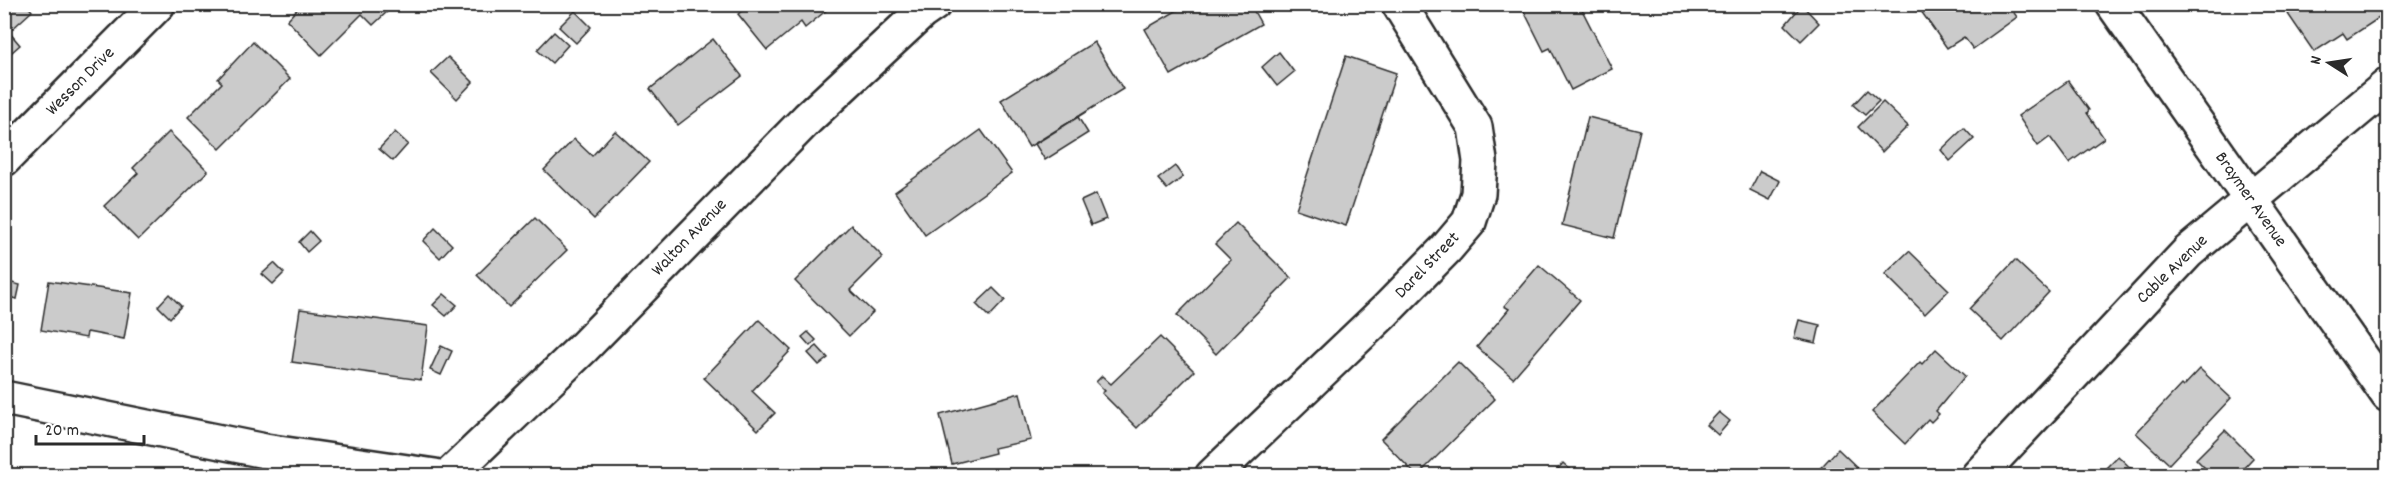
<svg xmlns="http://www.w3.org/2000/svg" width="2392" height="480" font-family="Dekko,sans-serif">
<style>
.building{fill:#cbcbcb;stroke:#2b2b2b;stroke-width:1.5}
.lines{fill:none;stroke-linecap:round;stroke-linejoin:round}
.street-casing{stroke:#2b2b2b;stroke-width:38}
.street{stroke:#fff;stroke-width:33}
.labels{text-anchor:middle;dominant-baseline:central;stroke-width:4.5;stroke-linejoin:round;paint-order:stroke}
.street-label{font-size:18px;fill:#2b2b2b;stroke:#fff}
</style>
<rect width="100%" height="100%" fill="#fff"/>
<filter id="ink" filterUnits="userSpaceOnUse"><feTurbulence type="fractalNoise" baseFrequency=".0167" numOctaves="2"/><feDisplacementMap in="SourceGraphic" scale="12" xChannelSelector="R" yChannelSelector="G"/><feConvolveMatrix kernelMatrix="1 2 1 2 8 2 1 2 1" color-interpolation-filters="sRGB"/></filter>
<g filter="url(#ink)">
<!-- building -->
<g class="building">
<path d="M4,4H26L32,11L9,32L20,45L4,59Z"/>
<path d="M302,4H382L388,11L373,25L362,14L321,55L287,20Z"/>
<path d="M750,4H834L805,28L801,22L767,50L738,14Z"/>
<path d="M1250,4L1261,24L1171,75L1145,29L1188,4Z"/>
<path d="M1523,4H1579L1612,69L1571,90L1550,48L1544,51L1521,5Z"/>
<path d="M1916,4H2008L2017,17L1973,49L1964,37L1947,48Z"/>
<path d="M2302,4H2374L2382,16L2347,39L2343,33L2314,52L2288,14Z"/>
<path d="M1802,5L1819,23L1801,41L1785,25Z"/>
<path d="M575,11L591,27L576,43L559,27Z"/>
<path d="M554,32L568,45L552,63L537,50Z"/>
<path d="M713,39L742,76L678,125L650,89Z"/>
<path d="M253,42L290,79L220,149L188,117L222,83L218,79Z"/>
<path d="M1094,42L1123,89L1029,147L1001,100Z"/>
<path d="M1279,52L1294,72L1277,86L1262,67Z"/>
<path d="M1346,56L1396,73L1346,226L1296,209Z"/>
<path d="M448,57L473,82L457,99L431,73Z"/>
<path d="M2068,81L2089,110L2087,113L2104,138L2069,163L2050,137L2038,146L2018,116Z"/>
<path d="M1867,90L1879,101L1865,115L1853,105Z"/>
<path d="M1883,102L1908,126L1882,152L1858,127Z"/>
<path d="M1078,117L1088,133L1045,160L1035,144Z"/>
<path d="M1588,117L1640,130L1614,238L1562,225Z"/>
<path d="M1964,128L1974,139L1950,161L1941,150Z"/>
<path d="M981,130L1012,173L925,235L895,192Z"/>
<path d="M615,131L649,162L594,219L544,170L574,139L592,156Z"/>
<path d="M169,132L208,171L138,240L104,206L138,173L133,168Z"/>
<path d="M395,132L408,144L393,161L379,149Z"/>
<path d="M1175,166L1183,177L1167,189L1158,179Z"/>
<path d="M1760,171L1780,181L1770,200L1750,190Z"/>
<path d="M1096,194L1106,219L1091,225L1081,201Z"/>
<path d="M535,218L567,250L509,307L477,275Z"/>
<path d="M1236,223L1291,278L1216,354L1177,315L1231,260L1215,244Z"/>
<path d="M851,225L883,257L850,290L873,312L849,336L795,281Z"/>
<path d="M435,228L452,245L440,258L423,241Z"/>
<path d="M310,231L319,241L307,252L299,242Z"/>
<path d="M1909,251L1949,290L1925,314L1885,274Z"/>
<path d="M2015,260L2049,292L2003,341L1969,309Z"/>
<path d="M274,263L284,273L273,284L262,274Z"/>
<path d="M1539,265L1580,300L1513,378L1477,347L1509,309L1504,306Z"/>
<path d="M49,281L132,293L124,339L87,332L86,338L41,330Z"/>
<path d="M8,282L20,285L17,299L4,296Z"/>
<path d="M993,288L1005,300L989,317L976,304Z"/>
<path d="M169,294L181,306L170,318L158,306Z"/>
<path d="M444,294L457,305L446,316L433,305Z"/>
<path d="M300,309L428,326L421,380L292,362Z"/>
<path d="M759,320L791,350L752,391L775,413L758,430L704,378Z"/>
<path d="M1799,320L1820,325L1816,343L1794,338Z"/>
<path d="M808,332L816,340L810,346L802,337Z"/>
<path d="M1160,337L1194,371L1137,428L1102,393L1105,391L1096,382L1102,376L1111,384Z"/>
<path d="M441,346L452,351L441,375L430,370Z"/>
<path d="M817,346L828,358L819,365L808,353Z"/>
<path d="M1936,349L1965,376L1936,411L1939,414L1931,422L1928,419L1905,444L1872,412L1920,362L1922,364Z"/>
<path d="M1458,362L1495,399L1417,476L1381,439Z"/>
<path d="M2200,369L2231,398L2169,464L2136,433L2181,385L2183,387Z"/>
<path d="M1020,393L1031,440L994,448L995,453L952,464L940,415Z"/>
<path d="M1719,412L1730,421L1718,435L1707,425Z"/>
<path d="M2225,430L2253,458L2236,476H2213L2196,459Z"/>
<path d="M1838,449L1866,476H1813Z"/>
<path d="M2118,456L2139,476H2098Z"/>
<path d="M1563,463L1575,474L1573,476H1552Z"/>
</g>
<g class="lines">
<defs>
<g id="street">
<path d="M2113,4L2388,395"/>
<path d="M4,159L158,4"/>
<path d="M4,398L265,451L435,476"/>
<path d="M449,476L584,347L808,118L921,13L934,4"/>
<path d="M1212,476L1385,311L1446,249L1469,222L1478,194L1480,161L1475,127L1399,4"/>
<path d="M1978,476L2188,252L2388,85"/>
</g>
</defs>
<!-- street casing -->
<use href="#street" class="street-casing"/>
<!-- street -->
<use href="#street" class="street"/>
</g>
</g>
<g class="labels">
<!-- street labels -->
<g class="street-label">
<text transform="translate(81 82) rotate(-45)">Wesson Drive</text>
<text transform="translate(2250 200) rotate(55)">Braymer Avenue</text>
<text transform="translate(690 238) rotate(-46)">Walton Avenue</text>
<text transform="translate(1428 266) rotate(-46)">Darel Street</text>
<text transform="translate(2173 270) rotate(-44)">Cable Avenue</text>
</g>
</g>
<!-- margin -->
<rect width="2392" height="480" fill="none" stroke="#fff" stroke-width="24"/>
<rect x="12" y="12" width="2368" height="456" fill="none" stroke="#2b2b2b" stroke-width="2" filter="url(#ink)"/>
<!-- north arrow -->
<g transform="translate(2329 63) rotate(282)" stroke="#ffffff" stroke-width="4.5" paint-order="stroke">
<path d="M0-4.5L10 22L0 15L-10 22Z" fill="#2b2b2b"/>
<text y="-9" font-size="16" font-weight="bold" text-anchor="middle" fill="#2b2b2b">N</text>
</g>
<!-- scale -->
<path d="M36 435v9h108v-9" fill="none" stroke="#2b2b2b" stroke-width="3"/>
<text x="45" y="435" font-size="18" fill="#2b2b2b" stroke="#ffffff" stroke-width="4.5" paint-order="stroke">20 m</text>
</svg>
